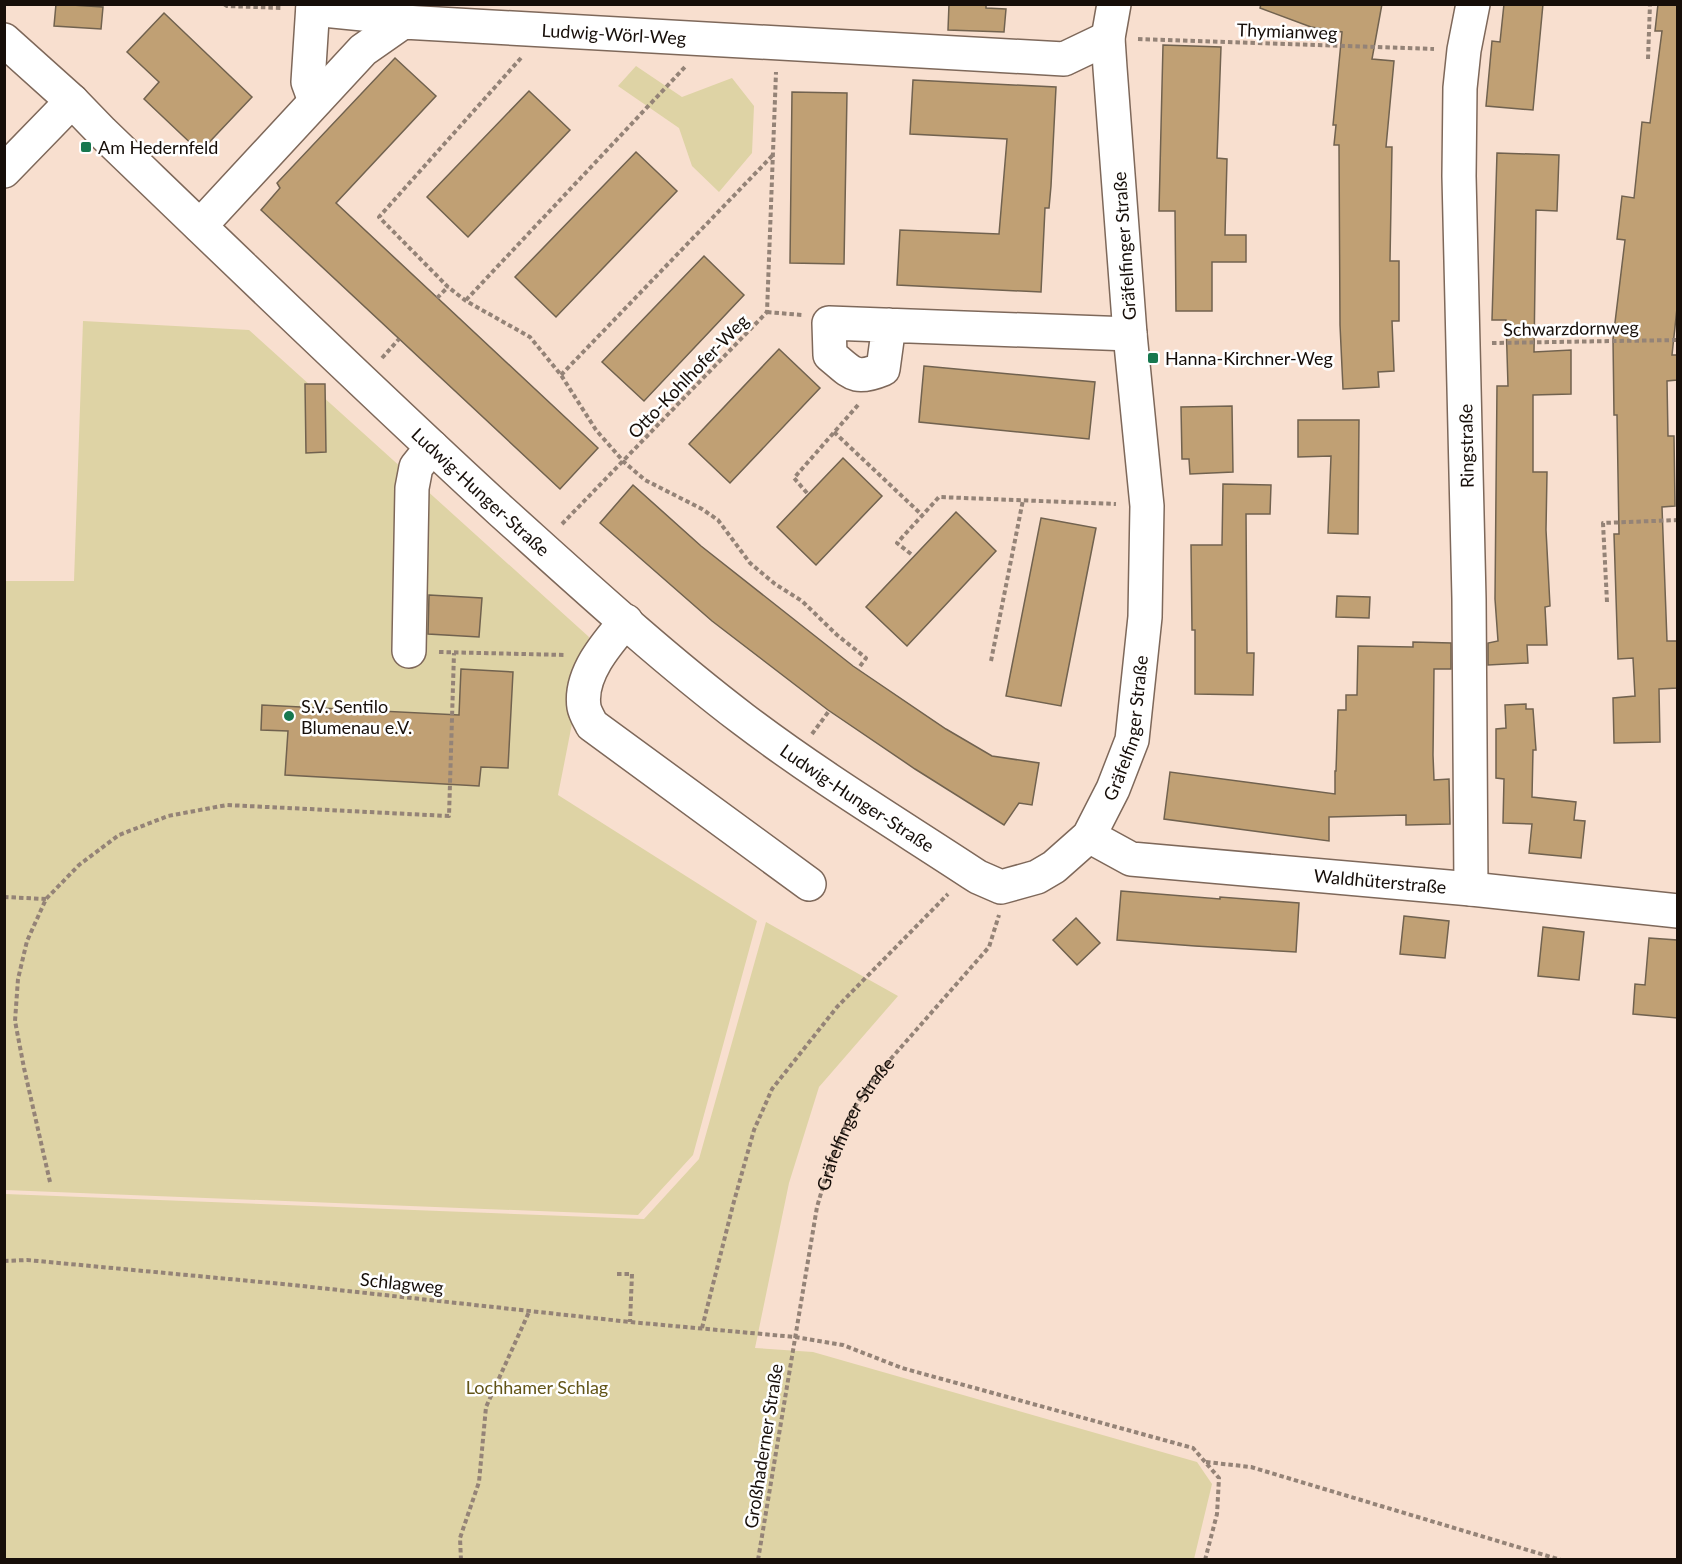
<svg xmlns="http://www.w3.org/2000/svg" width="1682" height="1564" font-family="Lato,sans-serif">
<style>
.green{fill:#ded3a5}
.building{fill:#c0a074;stroke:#71624f;stroke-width:1.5}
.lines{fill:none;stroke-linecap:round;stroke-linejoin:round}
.minor-casing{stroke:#7e685a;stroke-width:36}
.path{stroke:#948377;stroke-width:4;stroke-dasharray:4.5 3;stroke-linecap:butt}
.minor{stroke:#fff;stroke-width:33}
.poi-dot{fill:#17784f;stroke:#fff;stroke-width:2}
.labels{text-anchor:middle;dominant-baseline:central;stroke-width:5;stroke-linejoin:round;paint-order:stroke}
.street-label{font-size:18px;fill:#160e09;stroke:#fff}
.poi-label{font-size:18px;fill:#160e09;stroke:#fff;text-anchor:start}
.park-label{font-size:18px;fill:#625417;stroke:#fff}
</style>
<rect width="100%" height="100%" fill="#f8dfcf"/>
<!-- green -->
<g class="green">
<path d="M636,66L682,97L732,78L754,106L752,153L719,192L692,166L679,128L618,86Z"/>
<path d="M83,321L249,330L589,637L558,795L757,921L693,1155L638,1215L5,1190V581H74Z"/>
<path d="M766,922L898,996L819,1087L789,1183L755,1348L813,1352L1197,1462L1212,1484L1194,1559H5V1194L644,1219L699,1159Z"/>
</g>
<!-- building -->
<g class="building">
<path d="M56,4L103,7L101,29L54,26Z"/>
<path d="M949,4H986V8L1006,9L1004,32L948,30Z"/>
<path d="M1261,4H1382L1372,59L1394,61L1386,147H1392L1390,261H1399V321H1392L1394,371L1378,372L1379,387L1343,389L1340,325L1339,145H1334L1336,125H1333L1342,32L1311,27L1260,8Z"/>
<path d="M1504,4H1543L1533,110L1486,106L1492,41L1500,42Z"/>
<path d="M1658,4H1677V308L1672,355H1677V380L1667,381L1668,436H1674L1675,506L1662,507L1667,641H1677V688L1659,689L1660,742L1614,743L1613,698L1635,696L1633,658L1618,659L1617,628L1614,534H1619L1617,415H1614L1613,339L1625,240L1617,239L1622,196L1634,198L1642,122L1650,123L1662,31H1655Z"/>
<path d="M164,13L252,97L200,152L144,99L159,82L127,52Z"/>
<path d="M1163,45L1221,47L1217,158L1227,159L1225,235H1246V262H1212V311H1176L1175,211H1159Z"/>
<path d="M395,58L436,96L336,203L598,448L560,489L261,210L280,188L277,183Z"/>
<path d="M913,80L1056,87L1051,186L1049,208H1045L1041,292L897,285L900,230L999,234L1007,139L910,134Z"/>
<path d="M529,91L570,130L468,237L427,197Z"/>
<path d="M792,92L847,93L844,264L790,263Z"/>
<path d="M636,152L677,191L556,317L515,277Z"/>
<path d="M1497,153L1559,155L1557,211L1536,210L1534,352L1571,350V394L1533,395V472H1547L1546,530L1550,606L1545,607L1547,645H1527L1528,663L1488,665V643L1498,641L1495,599L1497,386H1508L1506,320H1492Z"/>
<path d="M704,256L744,295L644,401L602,362Z"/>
<path d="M779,349L820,388L730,483L689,444Z"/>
<path d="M924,366L1095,382L1089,439L919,422Z"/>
<path d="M305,384H325L326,452L306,453Z"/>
<path d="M1232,406L1233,472L1190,474L1189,459H1182L1181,407Z"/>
<path d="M1298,420H1359L1358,534L1328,533L1331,456L1298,457Z"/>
<path d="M843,458L882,496L816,565L777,527Z"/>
<path d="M1223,484L1271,485L1270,514H1246L1247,653H1254L1253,695L1195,694V630H1192L1191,545H1222Z"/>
<path d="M633,485L701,546L853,666L946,729L992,756L1039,763L1032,805L1019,803L1004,825L915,769L828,710L712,621L600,523Z"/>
<path d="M956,512L996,551L907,646L866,607Z"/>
<path d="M1041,518L1096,528L1061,706L1006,696Z"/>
<path d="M429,595L482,598L479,637L428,634Z"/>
<path d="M1337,596L1370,597L1369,618L1336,617Z"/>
<path d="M1413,642L1451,643V669H1434L1433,755L1434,780L1449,779L1450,824L1406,825V815L1329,817V841L1164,819L1170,772L1335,794V771H1336L1338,710H1346V695H1357L1358,646L1413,647Z"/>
<path d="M461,669L513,672L508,768L481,767L479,786L285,775L288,731L261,730L262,705L459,715Z"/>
<path d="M1526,704V709H1533L1536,750H1533L1532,797L1576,802L1574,820L1585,821L1581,858L1529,853L1532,824L1503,823L1504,779L1496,778V729L1506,728L1505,705Z"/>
<path d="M1121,891L1220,899V897L1299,903L1296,952L1195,946L1117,940Z"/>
<path d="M1404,916L1449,921L1445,958L1400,954Z"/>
<path d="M1076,918L1100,943L1077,965L1053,940Z"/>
<path d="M1543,927L1584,932L1579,980L1538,976Z"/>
<path d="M1649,938L1677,940V1018L1633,1014L1635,984L1645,985Z"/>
</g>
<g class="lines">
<defs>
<g id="minor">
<path d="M313,4L308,82L315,101"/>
<path d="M313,9L383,16L403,22"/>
<path id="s2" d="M4,40L72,101L102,132C234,259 366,387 501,511C580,582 659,655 743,719C818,776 899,825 978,877L1001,887L1037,877L1054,867L1089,836L1113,789L1132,740L1145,617L1147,506L1130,334L1110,68L1108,38L1114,4"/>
<path d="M4,171L72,101"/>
<path id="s3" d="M200,226L363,50L403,22L1064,59L1108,38"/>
<path d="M889,325L883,369C854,381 852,373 830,355L829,323L1130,334"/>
<path d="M626,621C607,643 579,675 584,707C585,713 589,719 592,725L809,884"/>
<path d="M409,651L412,488L416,467L432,447"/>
<path id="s4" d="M1089,836L1131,859L1471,889L1678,911"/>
<path d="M1471,889L1469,599L1459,176L1460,88L1464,50L1473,4"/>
</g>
</defs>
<!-- minor casing -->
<use href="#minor" class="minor-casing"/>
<!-- path -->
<g class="path">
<path d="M224,4L227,6L283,8"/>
<path d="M1138,39L1434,49"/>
<path d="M521,58L379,217L448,287L466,301L530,337L561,375L596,430L624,462L645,480L702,509L718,520L750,563L775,584L802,601L837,635L866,658L858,669"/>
<path d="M1648,59L1650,4"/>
<path d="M437,298L448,287"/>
<path d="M466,300L685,67"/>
<path d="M767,312L802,315"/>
<path d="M1492,343L1678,340"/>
<path d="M382,358L399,339"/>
<path d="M561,375L773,155"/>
<path d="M834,432L922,515"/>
<path d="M807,493L794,478L858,405"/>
<path d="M562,524L767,312L776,72"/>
<path d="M911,554L897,543L939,497L1116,504"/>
<path d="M1607,602L1603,523L1678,520"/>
<path d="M439,652L566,655"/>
<path d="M991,661L1023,500"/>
<path d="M812,734L829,711"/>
<path d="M4,897L46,899"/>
<path d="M50,1182L24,1068L15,1021L18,979L27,941L46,899L79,865L119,835L168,816L227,805L449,816L454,653"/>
<path d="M4,1261L27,1260L293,1285L630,1322L795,1337L843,1345L902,1368L1193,1448L1219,1478L1217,1514L1205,1560"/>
<path d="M617,1274H632L630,1322"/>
<path d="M702,1328L733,1205L754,1130L772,1089L837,1007L948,894"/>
<path d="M1206,1462L1251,1467L1561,1560"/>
<path d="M461,1560L460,1538L479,1482L486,1407L529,1312"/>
<path id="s1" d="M758,1560L817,1207L831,1159L851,1113L874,1078L989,947L999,915"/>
</g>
<!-- minor -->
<use href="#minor" class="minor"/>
</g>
<!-- markers -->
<g class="poi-dot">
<rect x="80" y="141" width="12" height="12" rx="3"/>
<rect x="1147" y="352" width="12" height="12" rx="3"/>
<circle cx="289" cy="716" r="6"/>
</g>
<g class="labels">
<!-- street labels -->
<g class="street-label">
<text transform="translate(1287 31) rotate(2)">Thymianweg</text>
<text stroke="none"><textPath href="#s3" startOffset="500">Ludwig-Wörl-Weg</textPath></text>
<text transform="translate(1124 246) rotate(-94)">Gräfelfinger Straße</text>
<text transform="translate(1571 328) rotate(-1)">Schwarzdornweg</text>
<text transform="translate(688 376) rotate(-46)">Otto-Kohlhofer-Weg</text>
<text transform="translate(1466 446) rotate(-91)">Ringstraße</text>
<text stroke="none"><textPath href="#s2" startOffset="657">Ludwig-Hunger-Straße</textPath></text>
<text stroke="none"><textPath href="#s2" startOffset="1532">Gräfelfinger Straße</textPath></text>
<text stroke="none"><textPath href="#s2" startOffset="1143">Ludwig-Hunger-Straße</textPath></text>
<text stroke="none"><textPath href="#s4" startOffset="298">Waldhüterstraße</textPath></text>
<text stroke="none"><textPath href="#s1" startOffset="450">Gräfelfinger Straße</textPath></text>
<text transform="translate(402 1283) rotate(6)">Schlagweg</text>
<text transform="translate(763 1446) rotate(-81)">Großhaderner Straße</text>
</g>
<!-- poi labels -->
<g class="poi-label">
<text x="98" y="147">Am Hedernfeld</text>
<text x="1165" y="358">Hanna-Kirchner-Weg</text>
<text x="301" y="706">S.V. Sentilo<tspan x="301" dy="21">Blumenau e.V.</tspan></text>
</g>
<!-- park labels -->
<g class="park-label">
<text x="537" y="1387">Lochhamer Schlag</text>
</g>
</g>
<!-- border -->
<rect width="1682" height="1564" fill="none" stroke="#160e09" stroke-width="12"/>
</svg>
